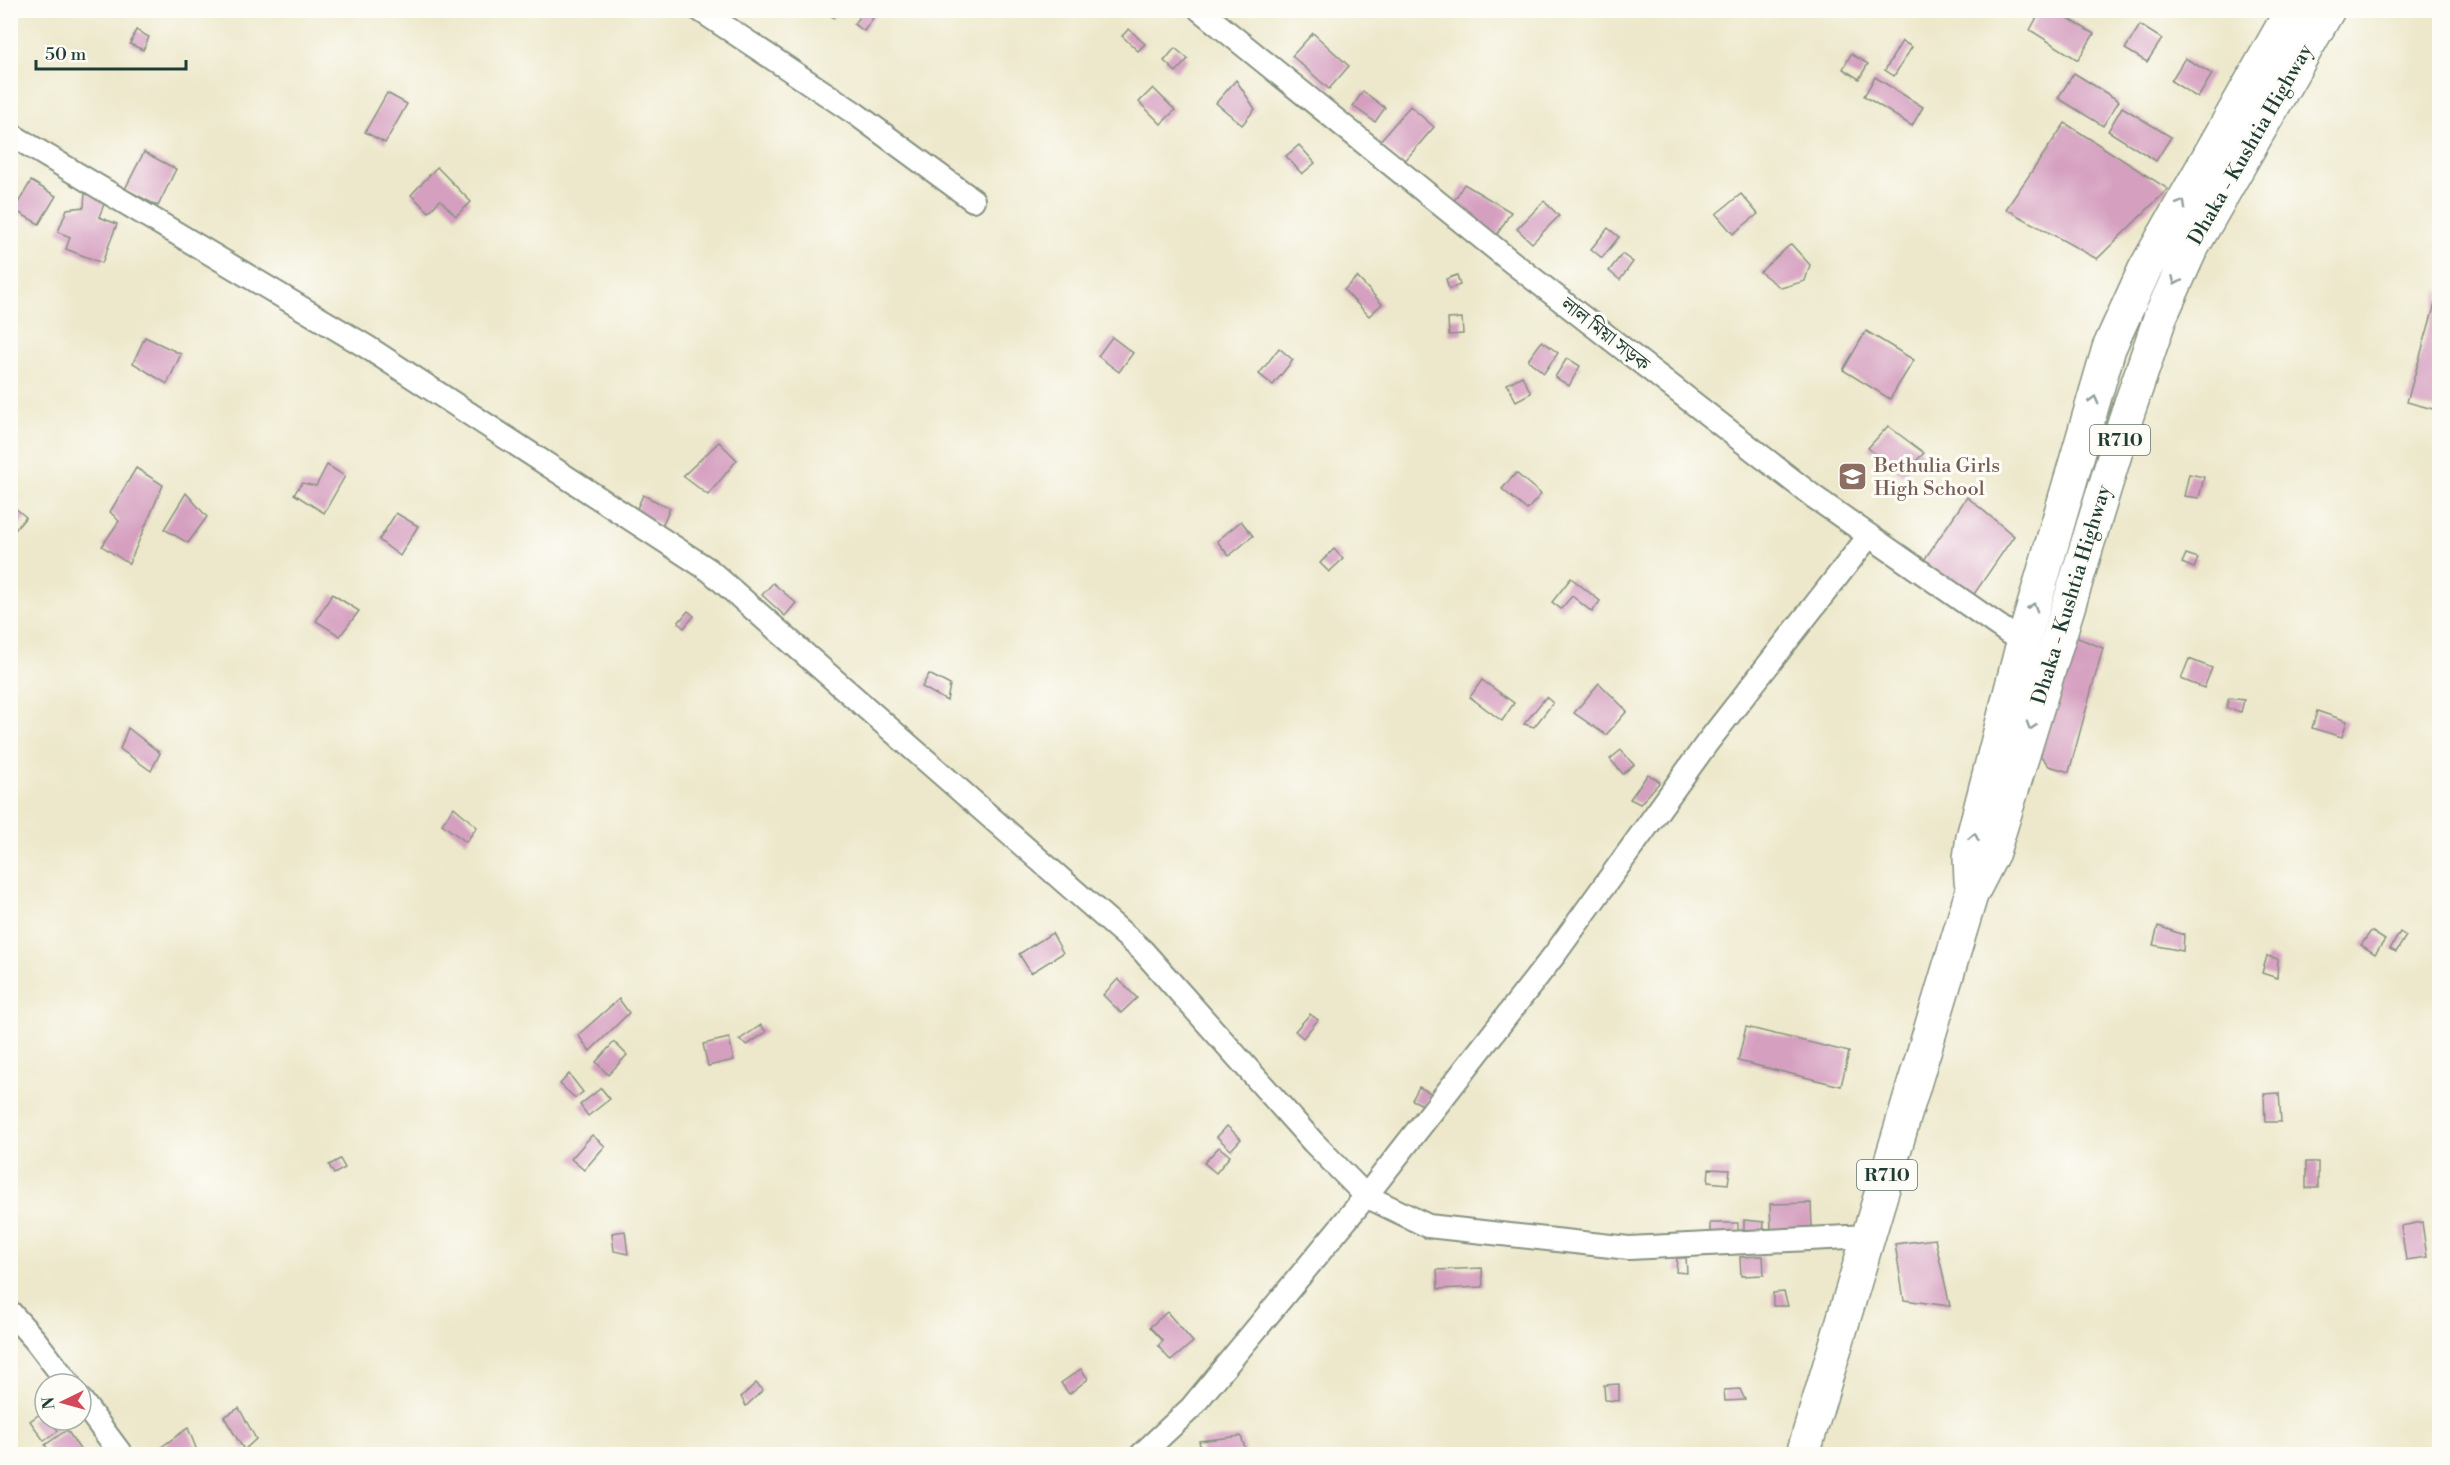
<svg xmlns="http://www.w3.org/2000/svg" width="2450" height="1465" font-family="'Libre Bodoni','Noto Serif Bengali',serif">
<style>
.building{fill:#d59fc0}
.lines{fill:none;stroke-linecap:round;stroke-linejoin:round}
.street-casing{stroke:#869280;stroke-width:26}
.primary-casing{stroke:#869280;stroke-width:36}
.street{stroke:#fff;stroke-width:22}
.primary{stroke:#fff;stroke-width:33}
.oneway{stroke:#8f9e9a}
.labels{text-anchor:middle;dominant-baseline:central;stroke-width:6;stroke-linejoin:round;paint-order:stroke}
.shield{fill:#fdfcf7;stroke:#62766e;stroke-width:1.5}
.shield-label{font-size:18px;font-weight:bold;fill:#1f3d34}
.street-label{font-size:20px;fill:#1f3d34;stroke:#fdfcf7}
.education-label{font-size:20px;fill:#785e54;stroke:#fdfcf7;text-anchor:start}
</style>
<rect width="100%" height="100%" fill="#fdfcf7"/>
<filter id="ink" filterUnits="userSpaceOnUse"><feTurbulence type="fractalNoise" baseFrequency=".0167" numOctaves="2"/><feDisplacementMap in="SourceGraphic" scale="12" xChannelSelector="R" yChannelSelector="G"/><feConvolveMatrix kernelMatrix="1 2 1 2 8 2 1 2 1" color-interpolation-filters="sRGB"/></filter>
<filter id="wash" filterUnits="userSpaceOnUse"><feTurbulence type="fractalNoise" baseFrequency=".008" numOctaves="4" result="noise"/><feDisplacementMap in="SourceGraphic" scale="24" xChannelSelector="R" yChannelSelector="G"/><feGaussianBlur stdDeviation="1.35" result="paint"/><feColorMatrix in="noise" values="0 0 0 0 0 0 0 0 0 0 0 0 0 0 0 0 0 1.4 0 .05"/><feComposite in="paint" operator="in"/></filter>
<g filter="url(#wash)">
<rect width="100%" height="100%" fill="#ede8cb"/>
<g id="blocks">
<!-- building -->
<g class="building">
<path d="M822,10H838L834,18Z"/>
<path d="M864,10L877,12L864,31L854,24Z"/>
<path d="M2041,10H2055L2094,34L2078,60L2030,30Z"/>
<path d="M2140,25L2162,39L2147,62L2125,49Z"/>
<path d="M1129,29L1145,44L1138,51L1122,36Z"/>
<path d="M136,30L149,37L143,50L130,44Z"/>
<path d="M1313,33L1349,66L1329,89L1292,56Z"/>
<path d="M1902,41L1912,47L1894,76L1885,70Z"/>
<path d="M1175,48L1188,59L1176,72L1164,61Z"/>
<path d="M1851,54L1868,64L1859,79L1843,69Z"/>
<path d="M2185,58L2212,74L2198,98L2171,81Z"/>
<path d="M2074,73L2119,101L2103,126L2058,98Z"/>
<path d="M1875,77L1923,107L1912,126L1864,96Z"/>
<path d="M1236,80L1255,109L1242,125L1216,103Z"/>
<path d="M1153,88L1175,110L1161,124L1139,102Z"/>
<path d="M1363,91L1385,108L1375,122L1353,106Z"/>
<path d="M387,93L407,104L385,143L365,132Z"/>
<path d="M1410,106L1434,127L1403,163L1379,142Z"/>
<path d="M2122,107L2171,137L2156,161L2108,131Z"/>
<path d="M2065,123L2168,189L2097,259L2006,209Z"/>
<path d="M1299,145L1315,163L1302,174L1286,156Z"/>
<path d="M144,152L176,169L158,206L125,189Z"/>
<path d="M437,167L471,202L456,216L440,200L429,212L411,195Z"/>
<path d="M31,181L56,196L39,224L14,210Z"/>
<path d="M1464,184L1511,212L1495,238L1449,210Z"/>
<path d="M85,191L106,199L99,217L117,224L102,263L66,249L70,237L58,232L67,209L84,207Z"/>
<path d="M1741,194L1758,214L1733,234L1716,214Z"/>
<path d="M1544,201L1559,216L1532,243L1517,229Z"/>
<path d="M1608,228L1619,237L1602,258L1591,249Z"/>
<path d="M1791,244L1810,265L1805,281L1781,288L1760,272Z"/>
<path d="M1622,254L1633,262L1620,280L1609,271Z"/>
<path d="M1457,275L1460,285L1449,289L1446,279Z"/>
<path d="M1357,277L1382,304L1369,316L1344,290Z"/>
<path d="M2440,286V411L2407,402Z"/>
<path d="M1462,318L1463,334L1449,335L1448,319Z"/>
<path d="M1866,331L1914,360L1890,399L1843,370Z"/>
<path d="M145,337L181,354L167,384L133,363Z"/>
<path d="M1112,337L1133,353L1119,372L1098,356Z"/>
<path d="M1542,341L1558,353L1544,373L1528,360Z"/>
<path d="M1279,348L1293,360L1273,385L1259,374Z"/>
<path d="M1567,358L1580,366L1569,386L1555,377Z"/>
<path d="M1522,376L1531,393L1516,401L1507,384Z"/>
<path d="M1888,426L1924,453L1902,475L1868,448Z"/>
<path d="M719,442L737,460L708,495L683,476Z"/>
<path d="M327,465L345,476L324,513L294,494L302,483L316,486Z"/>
<path d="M136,468L163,485L129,564L102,546L119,521L110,512Z"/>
<path d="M1516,473L1541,494L1527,510L1502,489Z"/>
<path d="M2189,474L2204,477L2199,498L2184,496Z"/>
<path d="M186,493L207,517L188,543L164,529Z"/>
<path d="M643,495L670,508L662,526L635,513Z"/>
<path d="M1967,497L2014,536L1970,600L1922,563Z"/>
<path d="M15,508L26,517L10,536V514Z"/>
<path d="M396,513L418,526L400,556L379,540Z"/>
<path d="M1241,521L1253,536L1229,556L1217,541Z"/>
<path d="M1334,549L1343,559L1329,572L1320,563Z"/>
<path d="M2186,554L2198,558L2194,568L2182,563Z"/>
<path d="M1571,578L1600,601L1592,612L1572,596L1561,609L1552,602Z"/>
<path d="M773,583L796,603L785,616L762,595Z"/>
<path d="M332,594L359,611L340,636L316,621Z"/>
<path d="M688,611L694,616L684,628L678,623Z"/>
<path d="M2073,636L2103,648L2069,772L2049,766L2039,754Z"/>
<path d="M2189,659L2212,668L2204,688L2181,679Z"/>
<path d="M929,674L950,685L947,701L922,687Z"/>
<path d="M1482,680L1514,703L1502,721L1470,697Z"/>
<path d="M1599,683L1627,711L1606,735L1574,713Z"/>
<path d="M1546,697L1553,703L1534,727L1524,724Z"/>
<path d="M2229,698L2244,700L2241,712L2226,708Z"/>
<path d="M2317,711L2347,721L2342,737L2312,728Z"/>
<path d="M128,728L160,753L151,771L120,749Z"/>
<path d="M1621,750L1634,765L1623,774L1610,759Z"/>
<path d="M1648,774L1660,782L1640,804L1630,799Z"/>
<path d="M454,807L477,827L466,842L442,824Z"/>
<path d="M2158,926L2184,935L2183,951L2153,945Z"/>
<path d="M2371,931L2385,940L2375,954L2361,945Z"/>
<path d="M2400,932L2406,936L2396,952L2390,949Z"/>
<path d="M1052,933L1063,953L1031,973L1019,954Z"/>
<path d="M2267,956L2278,959L2277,978L2262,973Z"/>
<path d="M1118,979L1137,998L1121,1013L1103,995Z"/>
<path d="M619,999L629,1013L590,1051L578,1035Z"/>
<path d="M1310,1014L1318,1020L1303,1038L1295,1031Z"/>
<path d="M761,1025L766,1032L747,1045L739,1040Z"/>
<path d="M1746,1027L1849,1052L1841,1086L1738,1061Z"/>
<path d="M729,1038L734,1060L708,1066L703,1044Z"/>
<path d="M614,1042L627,1055L608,1075L596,1062Z"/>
<path d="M569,1074L583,1092L575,1098L560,1084Z"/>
<path d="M1419,1087L1431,1093L1425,1106L1412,1100Z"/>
<path d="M601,1088L610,1099L588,1116L580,1105Z"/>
<path d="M2279,1093L2281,1122H2265L2264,1094Z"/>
<path d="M1227,1126L1241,1139L1231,1150L1217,1137Z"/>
<path d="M592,1135L605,1146L584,1170L571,1159Z"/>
<path d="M1219,1147L1230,1156L1216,1173L1204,1163Z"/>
<path d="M340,1159L345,1168L334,1174L329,1165Z"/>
<rect x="2306" y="1162" width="12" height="26"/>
<path d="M1709,1169L1730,1170L1728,1184L1708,1182Z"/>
<path d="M1811,1203L1812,1230L1771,1231L1770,1204Z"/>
<path d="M1744,1220L1764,1222L1763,1236L1744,1235Z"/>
<path d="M2422,1222L2427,1257L2406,1260L2401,1226Z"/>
<rect x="1710" y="1223" width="28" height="12"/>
<path d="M625,1231L628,1254L614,1251L612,1233Z"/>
<path d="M1935,1239L1950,1306L1904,1300L1895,1244Z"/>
<path d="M1763,1256L1764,1275L1741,1276L1740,1257Z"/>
<path d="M1677,1258H1686L1687,1273L1676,1272Z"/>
<path d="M1482,1268L1483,1287L1438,1289L1437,1270Z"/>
<path d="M1784,1292L1788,1306H1773V1293Z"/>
<path d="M1167,1312L1193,1342L1171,1361L1158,1346L1163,1341L1150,1327Z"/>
<path d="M1081,1369L1088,1379L1069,1394L1061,1383Z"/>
<path d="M756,1383L763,1390L746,1406L741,1397Z"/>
<path d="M1619,1384V1401L1605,1400L1604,1385Z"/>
<path d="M1740,1389L1745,1400L1725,1401L1724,1390Z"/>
<path d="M239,1408L256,1439L244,1450L224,1417Z"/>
<path d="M44,1411L45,1420H51L58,1431L44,1441L30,1421Z"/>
<path d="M188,1428L196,1448L188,1454H165L160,1448Z"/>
<path d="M67,1430L83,1454H51L45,1445Z"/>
<path d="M1241,1436L1246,1451L1230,1454H1202L1199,1441Z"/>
</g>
</g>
</g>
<g filter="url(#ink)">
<use href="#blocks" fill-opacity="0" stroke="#869280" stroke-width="1.5"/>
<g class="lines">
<defs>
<g id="street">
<path d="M700,10L856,114L973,200"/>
<path d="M1200,10L1513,263L1814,497L2023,643"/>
<path d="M10,134L367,347L709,570L1142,950L1313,1142L1366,1196L1428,1226L1629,1248L1868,1236"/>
<path d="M10,1312L35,1340L69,1384"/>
<path d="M81,1400L121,1454"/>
<path d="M1142,1454L1191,1408L1366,1196L1555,954L1707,743L1869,536"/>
</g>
<g id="primary">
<path d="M1971,881L1970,858L1973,837L2023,643L2109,348L2145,269L2292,10"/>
<path d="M1803,1454L1971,895L1993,852L2127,415L2161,315L2190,251L2328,10"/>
</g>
</defs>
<!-- street casing -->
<use href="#street" class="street-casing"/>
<!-- primary casing -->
<use href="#primary" class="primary-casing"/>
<!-- street -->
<use href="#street" class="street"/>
<!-- primary -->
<use href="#primary" class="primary"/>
</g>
<!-- one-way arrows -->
<defs><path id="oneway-chevron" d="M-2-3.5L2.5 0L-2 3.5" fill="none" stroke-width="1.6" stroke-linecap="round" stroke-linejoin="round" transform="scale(1.5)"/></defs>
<g class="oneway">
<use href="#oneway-chevron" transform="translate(2182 204) rotate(-60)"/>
<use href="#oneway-chevron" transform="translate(2176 281) rotate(114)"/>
<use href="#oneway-chevron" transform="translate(2094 400) rotate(-75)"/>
<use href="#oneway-chevron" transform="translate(2033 607) rotate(-73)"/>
<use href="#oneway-chevron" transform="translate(2031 726) rotate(107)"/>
<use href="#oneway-chevron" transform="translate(1974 837) rotate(-79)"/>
</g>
</g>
<!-- icons -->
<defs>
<symbol id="school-square" viewBox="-11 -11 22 22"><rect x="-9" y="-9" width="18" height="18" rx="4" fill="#8d6e63" stroke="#fdfcf7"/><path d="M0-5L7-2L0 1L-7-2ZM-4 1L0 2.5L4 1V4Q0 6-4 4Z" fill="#fff"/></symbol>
</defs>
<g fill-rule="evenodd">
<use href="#school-square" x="1836" y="460" width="33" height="33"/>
</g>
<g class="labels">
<!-- shield labels -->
<g class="shield">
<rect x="2090" y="425" width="60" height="30" rx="4.5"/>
<rect x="1857" y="1160" width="60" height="30" rx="4.5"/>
</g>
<g class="shield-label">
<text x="2120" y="440">R710</text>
<text x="1887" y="1175">R710</text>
</g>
<!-- street labels -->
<g class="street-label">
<text transform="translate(2251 145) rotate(-60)">Dhaka - Kushtia Highway</text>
<text transform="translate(1605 335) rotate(38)">লাল মিয়া সড়ক</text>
<text transform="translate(2072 595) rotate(-73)">Dhaka - Kushtia Highway</text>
</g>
<!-- education labels -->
<g class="education-label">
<text x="1874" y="466">Bethulia Girls<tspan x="1874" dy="23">High School</tspan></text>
</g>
</g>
<!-- margin -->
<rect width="2450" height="1465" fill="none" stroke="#fdfcf7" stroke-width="36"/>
<!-- north arrow -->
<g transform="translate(63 1402) rotate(265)"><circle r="28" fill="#fdfcf7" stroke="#a4b0a9" stroke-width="1.5"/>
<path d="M0-4.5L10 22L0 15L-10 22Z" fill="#d1495b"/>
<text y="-9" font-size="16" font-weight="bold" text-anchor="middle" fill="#1f3d34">N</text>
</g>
<!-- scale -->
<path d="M36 60v9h150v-9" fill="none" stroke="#1f3d34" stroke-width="3"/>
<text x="45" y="60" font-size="18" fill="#1f3d34" stroke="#fdfcf7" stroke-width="4.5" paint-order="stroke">50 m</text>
</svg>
